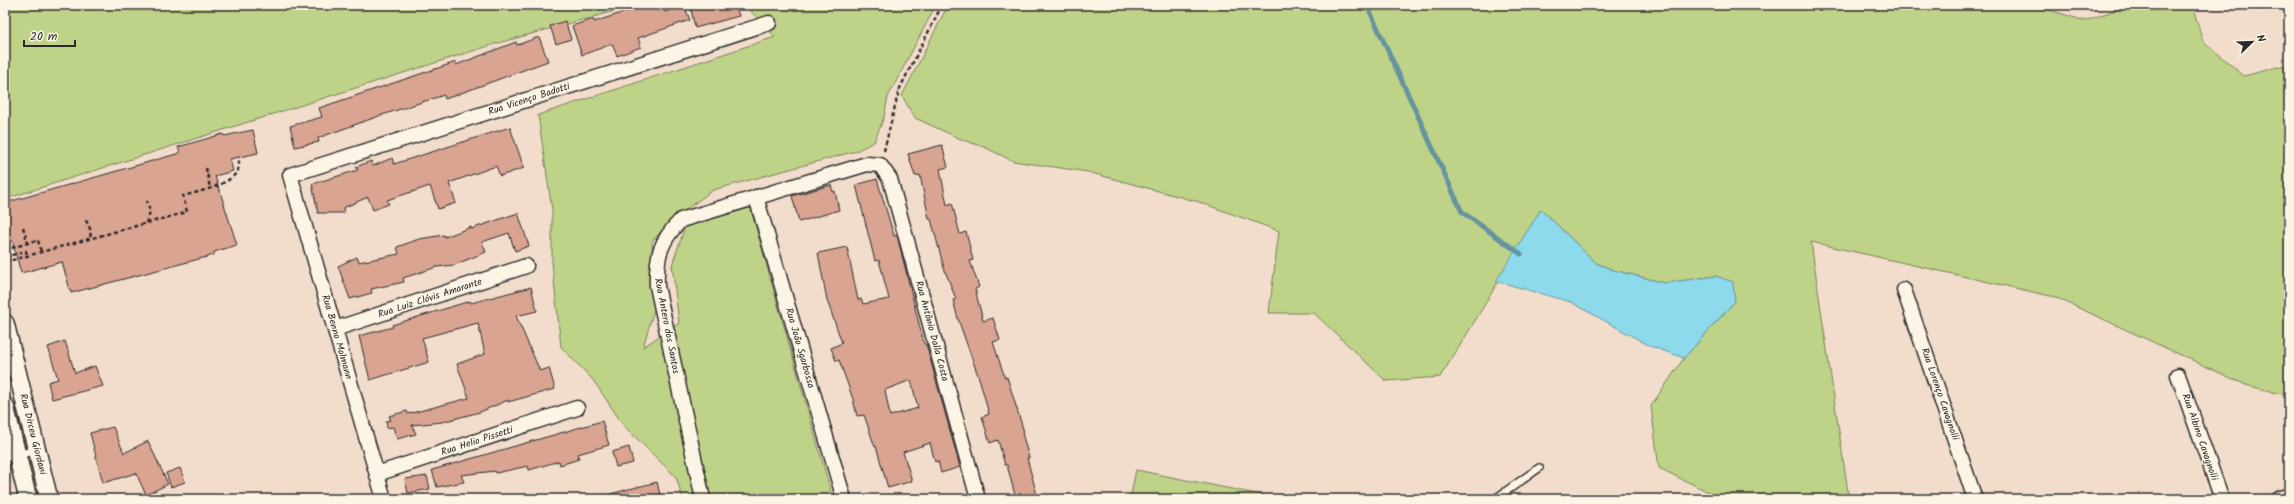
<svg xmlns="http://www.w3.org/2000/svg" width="2294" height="504" font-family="Kalam,sans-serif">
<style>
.green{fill:#bfd388;stroke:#757f5a}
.water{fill:#8cdaeb;stroke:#65949e}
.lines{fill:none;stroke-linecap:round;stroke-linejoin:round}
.stream{stroke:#65949e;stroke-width:5}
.building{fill:#daa492;stroke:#2b2b2b;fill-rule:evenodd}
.service-casing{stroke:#2b2b2b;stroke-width:10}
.minor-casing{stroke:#2b2b2b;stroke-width:17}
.tertiary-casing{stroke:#2b2b2b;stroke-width:20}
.path{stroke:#2b2b2b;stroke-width:2.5;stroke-dasharray:4 3;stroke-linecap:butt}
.service{stroke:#fcf5e5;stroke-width:7}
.minor{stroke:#fcf5e5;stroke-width:14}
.tertiary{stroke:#fcf5e5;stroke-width:17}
.labels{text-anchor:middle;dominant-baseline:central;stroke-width:3;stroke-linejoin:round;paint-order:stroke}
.street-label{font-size:10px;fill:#2b2b2b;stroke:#fcf5e5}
</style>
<rect width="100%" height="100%" fill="#f2ddcc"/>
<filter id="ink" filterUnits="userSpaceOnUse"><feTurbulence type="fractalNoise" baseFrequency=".025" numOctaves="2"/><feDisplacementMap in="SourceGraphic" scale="8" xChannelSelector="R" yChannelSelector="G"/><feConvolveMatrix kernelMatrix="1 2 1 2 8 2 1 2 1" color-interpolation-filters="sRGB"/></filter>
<g filter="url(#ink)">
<!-- green -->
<g class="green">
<path d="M5,5H637L498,43L5,199Z"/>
<path d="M745,5H936L888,97L884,117L874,142L856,151L713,190L677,216L652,241L654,310L643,347L679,323L672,265L685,227L721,201L747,196L833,499H683L676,477L624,426L593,380L561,347L552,263V210L538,115L775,37Z"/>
<path d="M948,5H2034L2085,21L2129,5H2192L2203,41L2244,76L2289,64V396L2246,385L2055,297L1811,242L1849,499H1723L1659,468L1651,406L1684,358L1735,301L1716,276L1665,283L1613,270L1596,263L1541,209C1507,265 1476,322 1440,377L1386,381L1314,313H1269L1279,231L1199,202L1088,172L1013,161L984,147L963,140L915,118L902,96Z"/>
<path d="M1136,470L1282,499H1130Z"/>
</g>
<!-- water -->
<path class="water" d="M1541,209L1596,263L1613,270L1665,283L1716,276L1733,282L1735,301L1684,358L1650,346L1571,302L1496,281Z"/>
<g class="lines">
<!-- stream -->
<path class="stream" d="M1367,5L1462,212L1521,254"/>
</g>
<!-- building -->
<g class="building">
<path d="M646,5H662L665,12L684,5L690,20L638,38L641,47L617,56L612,44L582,55L572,26L593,19L594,22Z"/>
<path d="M710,5H735L739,16L695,28L691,9Z"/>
<path d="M565,21L571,39L556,44L550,26Z"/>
<path d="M539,37L548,61L445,99L444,95L379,116L318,138L319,142L295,147L290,126L322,117L319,108L456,62V65L516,42L517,45Z"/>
<path d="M510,127L524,168L500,176L496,166L449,183L456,203L438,209L430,186L387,200L389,204L373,210L368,197L343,208L344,213H318L312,184L358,170L356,167L371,161L373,166L392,158L394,164Z"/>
<path d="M253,130L258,153L230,159L233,171L215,176L237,245L214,252V255L71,293L62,262L21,273L12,240L5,242V203L180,153L178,147L223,134L224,136Z"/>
<path d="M942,145L948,167L940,169L947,205L952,203L960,234L966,232L973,260L970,261L979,287L975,289L983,321L993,318L1000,340L993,342L1005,378L1007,377L1024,432L1022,433L1029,458H1027L1038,499H1016L1007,465H1005L998,440L990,443L982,417L989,414L980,381L958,319L953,300L956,299L944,268L931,219H929L920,175L915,176L908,154Z"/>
<path d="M877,179L894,236L897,235L924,344H926L960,467L941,473L938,461L935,462L930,443L903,452L912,481L888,488L876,446L875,447L864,415L857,416L853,399L839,360L836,361L831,348L842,343L827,300L818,253L847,247L858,300L861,299L863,304L889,299L879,260L875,261L856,185ZM911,380L918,408L890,416L885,390Z"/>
<path d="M831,185L833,192L835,191L839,210L799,222L792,196Z"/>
<path d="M518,213L529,246L515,251L509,233L482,242L486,252L454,265L437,267L403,278L404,282L371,289L372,293L350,299L338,266L357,257L359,262L399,254L397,247L419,239L444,235L445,237L471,227V229Z"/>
<path d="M531,287L537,311L516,316L540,371L549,368L555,389L508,402V400L480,412L442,422L412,425L416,434L397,439L393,427L387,428L386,421L391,420L389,416L407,411L408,414L469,398L457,364L485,354L478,323L422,338L429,362L370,380L359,336L393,327L392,325L470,301L471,303Z"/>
<path d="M65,341L75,373L95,366L103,386L52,399L48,382L58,379L48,347Z"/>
<path d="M602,421L609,445L578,454L579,459L560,465L559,461L529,470L528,466L496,473L495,471L461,475L464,482L437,487L432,470Z"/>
<path d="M113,427L124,453L148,441L168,484L146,495L136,473L103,483L90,433Z"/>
<path d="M629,447L633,463L616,467L612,452Z"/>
<path d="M180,468L185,482L171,487L166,473Z"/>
<path d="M427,476L430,489L408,493L405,479Z"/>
<path d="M657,482L661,499H611L610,494Z"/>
</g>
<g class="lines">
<defs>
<g id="service">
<path d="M5,458L37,450"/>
<path d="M1495,499L1539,468"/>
</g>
<g id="minor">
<path d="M756,197L844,499"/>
<path d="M1904,290L1975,499"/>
<path d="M335,329L526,266"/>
<path d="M2178,375L2222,499"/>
<path d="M377,474L577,408"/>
<path d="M384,499L290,175L769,23"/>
<path d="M703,499L657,286C656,256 660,241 681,220L867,164L880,165L890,179L978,499"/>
<path d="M2278,499L2289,495"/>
</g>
<g id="tertiary">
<path d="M5,323L49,499"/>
<path d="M5,406L28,499"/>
</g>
</defs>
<!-- service casing -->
<use href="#service" class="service-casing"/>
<!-- minor casing -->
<use href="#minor" class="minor-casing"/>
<!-- tertiary casing -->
<use href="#tertiary" class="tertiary-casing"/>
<!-- path -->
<g class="path">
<path d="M884,151L899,90L942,5"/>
<path d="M206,168L210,188"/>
<path d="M86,220L91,231L90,238"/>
<path d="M146,223L150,212L147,201"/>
<path d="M23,227L28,244"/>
<path d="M5,250L38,240L41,252"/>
<path d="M5,257L26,251L27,256"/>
<path d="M5,262L187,212L183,196C198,192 231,185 238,170C239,166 239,161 239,157"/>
</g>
<!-- service -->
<use href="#service" class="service"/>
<!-- minor -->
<use href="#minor" class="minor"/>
<!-- tertiary -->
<use href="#tertiary" class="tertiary"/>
</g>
</g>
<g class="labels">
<!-- street labels -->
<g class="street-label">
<text transform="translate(529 99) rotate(-18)">Rua Vicenço Badotti</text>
<text transform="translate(430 298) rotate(-18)">Rua Luiz Clóvis Amarante</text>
<text transform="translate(667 326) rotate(79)">Rua Antero dos Santos</text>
<text transform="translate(932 331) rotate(75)">Rua Antônio Dalla Costa</text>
<text transform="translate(337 337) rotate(74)">Rua Benno Molmann</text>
<text transform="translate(800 348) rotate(74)">Rua João Sgarbossa</text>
<text transform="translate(1940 394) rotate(71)">Rua Lorenço Cavagnolli</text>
<text transform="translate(33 434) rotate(76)">Rua Dirceu Giordani</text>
<text transform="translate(2200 437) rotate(71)">Rua Albino Cavagnolli</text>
<text transform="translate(477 441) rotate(-18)">Rua Helio Pissetti</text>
</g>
</g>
<!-- margin -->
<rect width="2294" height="504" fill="none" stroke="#fcf5e5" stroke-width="20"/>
<rect x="10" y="10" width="2274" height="484" fill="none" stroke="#2b2b2b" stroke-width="1.5" filter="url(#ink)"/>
<!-- north arrow -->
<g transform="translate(2252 42) rotate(67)" stroke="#fcf5e5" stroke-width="3" paint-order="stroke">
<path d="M0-3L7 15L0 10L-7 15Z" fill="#2b2b2b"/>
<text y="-6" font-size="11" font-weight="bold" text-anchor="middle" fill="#2b2b2b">N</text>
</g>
<!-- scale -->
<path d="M24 40v6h51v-6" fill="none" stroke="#2b2b2b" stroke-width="2"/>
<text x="30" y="40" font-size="12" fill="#2b2b2b" stroke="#fcf5e5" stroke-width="3" paint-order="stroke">20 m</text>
</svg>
